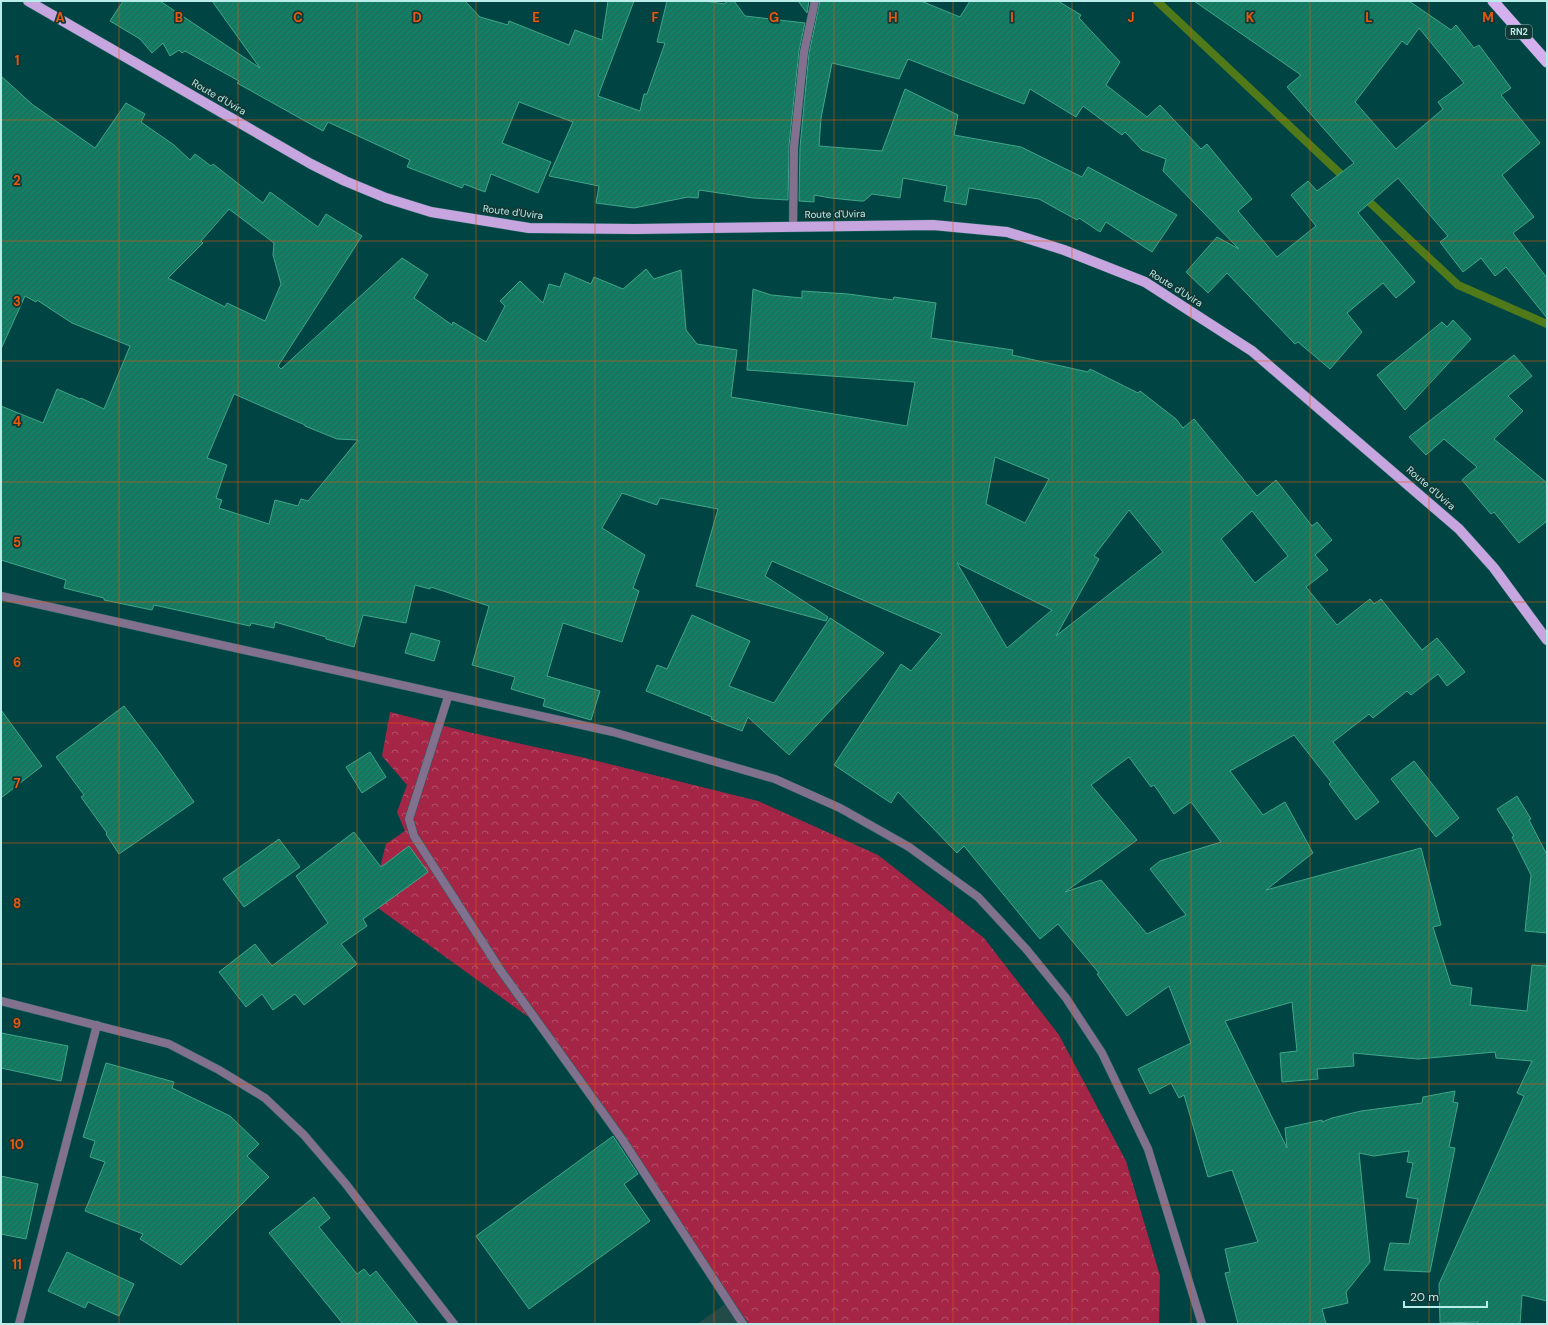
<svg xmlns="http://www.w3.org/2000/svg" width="1548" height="1325" font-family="'DM Sans',sans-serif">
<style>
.built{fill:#224a48}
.park{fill:url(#park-crowns)}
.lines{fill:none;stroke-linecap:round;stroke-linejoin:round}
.stream{stroke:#507a19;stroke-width:8}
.building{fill:url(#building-hatch);stroke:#41a588;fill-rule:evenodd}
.minor-casing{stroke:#216361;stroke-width:9}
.tertiary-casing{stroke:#216361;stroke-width:9}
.primary-casing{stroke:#216361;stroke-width:11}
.trunk-casing{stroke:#216361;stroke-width:12}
.minor{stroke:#82718e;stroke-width:8}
.tertiary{stroke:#82718e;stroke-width:8}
.primary{stroke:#c7a6df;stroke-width:10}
.trunk{stroke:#d4b0ef;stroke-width:11}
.grid{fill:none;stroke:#e8590c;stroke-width:1;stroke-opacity:0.55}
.labels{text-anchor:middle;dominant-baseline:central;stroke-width:3.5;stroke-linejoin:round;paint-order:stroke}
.shield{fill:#143836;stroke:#88b7b3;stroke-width:1}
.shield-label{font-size:9px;font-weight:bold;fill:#baede9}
.street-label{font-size:10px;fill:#baede9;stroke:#143836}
.grid-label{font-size:13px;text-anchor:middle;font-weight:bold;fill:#e8590c;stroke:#143836;stroke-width:3.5;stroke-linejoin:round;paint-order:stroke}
</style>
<defs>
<pattern id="park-crowns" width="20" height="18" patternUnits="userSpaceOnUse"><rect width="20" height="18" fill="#a52547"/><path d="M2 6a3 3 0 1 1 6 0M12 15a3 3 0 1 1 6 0" fill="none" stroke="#b3506a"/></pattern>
<pattern id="building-hatch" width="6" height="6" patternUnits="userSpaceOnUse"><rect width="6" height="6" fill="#137e64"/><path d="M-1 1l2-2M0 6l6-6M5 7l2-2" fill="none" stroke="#246556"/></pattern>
</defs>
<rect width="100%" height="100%" fill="#004543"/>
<!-- built -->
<path class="built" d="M731,1300L749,1324H697Z"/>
<!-- park -->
<path class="park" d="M390,712L472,733L581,757L758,801L878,855L984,938L1059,1035L1126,1161L1160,1276L1159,1324H749L545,1029L371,903L386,844L405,831L397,812L407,785L382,756Z"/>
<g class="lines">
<!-- stream -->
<g class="stream">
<path d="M1157,1L1347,180"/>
<path d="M1362,195L1458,285L1547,324"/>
</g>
</g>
<!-- building -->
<g class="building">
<path d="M123,1H160L260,68L212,1H465L480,17L508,25L509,21L569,45L575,30L602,40L608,1H634L598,96L640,111L644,94H647L665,43L657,42L667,1H706L724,4L728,1H734L745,16L805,23L799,51L789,146L788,200L753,198L699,190L698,198L688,197L634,208L596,203L599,186L549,176L573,122L519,102L502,143L551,162L538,193L491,174L485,192L464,184L462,188L407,167L410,160L328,122L323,131L237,83L239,81L185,51L182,53L179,50L170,56L163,43L152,53L140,39L110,21Z"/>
<path d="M798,1H809L807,13Z"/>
<path d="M820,1H921L960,17L970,1H1058L1081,15L1079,18L1120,62L1106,85L1147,117L1160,105L1201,149L1207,144L1252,199L1238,211L1277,257L1316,226L1291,195L1308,181L1317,191L1354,163L1287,87L1301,75L1194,1H1409L1451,30L1456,25L1474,48L1479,45L1511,88L1501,95L1540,143L1502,175L1534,217L1513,233L1547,278V318L1506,267L1495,276L1481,258L1463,272L1440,242L1448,236L1398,178L1358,213L1415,282L1396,298L1383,283L1347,313L1362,332L1330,369L1298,342L1295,344L1227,273L1208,293L1186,272L1217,237L1239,249L1163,171L1166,159L1142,150L1125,132L1122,135L1083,106L1076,117L1030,89L1024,104L908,59L899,79L832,63L821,118L819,146L882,151L905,89L958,115L954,135L1021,147L1082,177L1088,167L1177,215L1152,252L1106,222L1100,232L1079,218L1077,220L1039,199L969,188L966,205L944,201L947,186L903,178L900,198L872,194L864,201H860L831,198L814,195V202L799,201L800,147L809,53ZM1419,28L1464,83L1438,102L1443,109L1396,149L1355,102L1402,41L1407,45Z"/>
<path d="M1,76L33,105L95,148L126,103L145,114L141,122L174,145L190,160L195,154L211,166L213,164L263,203L270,192L318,227L326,214L362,236L278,366L281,369L402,258L428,275L414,298L452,325L453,322L486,342L505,306L500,301L520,281L543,303L549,284L560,287L565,273L591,284L594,277L623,289L646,269L654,279L681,270L686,330L697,344L737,350L731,397L907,426L915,382L747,370L753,289L771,295L802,298V291L848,294L893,300L894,297L936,303L931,338L1013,350L1012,355L1088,372L1090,369L1138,393L1140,391L1176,419L1183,428L1194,419L1257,496L1276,480L1312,526L1317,522L1332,540L1315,555L1328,570L1306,587L1337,625L1370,599L1374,604L1381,599L1422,650L1437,638L1465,672L1447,686L1438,674L1411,695L1407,691L1373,718L1369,714L1333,742L1379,802L1356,820L1329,784L1331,782L1294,735L1230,771L1263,815L1285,802L1313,853L1266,890L1421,848L1441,925L1433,927L1451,985L1472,988L1470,1005L1527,1011L1532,965L1547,966V1301L1522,1295L1520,1324H1477L1478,1322L1440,1323L1439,1284L1524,1096L1517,1093L1532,1061L1496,1058L1495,1052L1418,1059L1353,1053L1354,1066L1317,1069L1318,1079L1282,1082L1280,1053L1297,1051L1292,1002L1225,1021L1287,1148L1285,1128L1322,1120V1122L1332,1118L1361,1111L1422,1103L1423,1097L1455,1091L1453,1102L1458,1103L1449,1147L1455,1148L1430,1272L1384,1270L1390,1243L1409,1244L1418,1199L1406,1197L1413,1163L1407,1162L1409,1151L1374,1156L1359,1153L1370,1262L1346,1292L1348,1303L1322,1309L1326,1324H1238L1225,1273L1230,1272L1225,1249L1258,1242L1232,1170L1208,1177L1184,1095L1179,1098L1171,1083L1150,1094L1138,1069L1191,1043L1169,986L1127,1016L1097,974L1099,973L1058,924L1040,939L964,846L957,853L898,792L891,803L834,765L901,664L911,671L942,634L772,561L765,576L828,617L826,621L696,586L718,509L660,498L657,505L622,493L602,528L645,555L633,588L639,591L622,642L563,623L547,676L600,691L591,720L543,706L545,699L511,689L515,677L472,665L489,606L431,587L430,589L415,585L406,623L363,615L354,647L326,639V637L275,622L274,628L251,623L250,626L154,605L152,610L104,600V598L64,588L66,580L1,560V406L43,423L57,389L80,399L81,398L104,409L130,346L72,323L37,300L36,302L25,296L1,349ZM229,209L274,243L273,255L281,284L265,321L227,303L225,307L168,278L203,243L201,241ZM234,394L305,425V426L337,439L358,440L308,501L301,499L298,506L275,500L269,524L219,508L222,500L216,498L227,465L207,458ZM995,457L1049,479L1025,523L986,504ZM1129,510L1163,552L1056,636L1099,559L1094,556ZM1252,511L1288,556L1255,583L1221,539ZM957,563L1052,610L1007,648ZM1129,757L1151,787L1154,785L1174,814L1191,802L1221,842L1160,861L1150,869L1186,915L1147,934L1101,880L1065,892L1137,840L1091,785Z"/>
<path d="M1453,320L1471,339L1405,410L1377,375L1442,322L1447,327Z"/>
<path d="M1514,355L1532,376L1508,396L1523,411L1494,439L1547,483V521L1519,543L1494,512L1491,514L1462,480L1477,467L1444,439L1426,455L1409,437Z"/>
<path d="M692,615L750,641L729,686L774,703L830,618L884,653L789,755L748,717L742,731L711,719L712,717L646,691L657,665L667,669Z"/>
<path d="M411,633L440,641L434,661L405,653Z"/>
<path d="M124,706L159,752L194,802L119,854L106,834L107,833L81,797L84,795L56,757Z"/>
<path d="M1,710L42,766L1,798Z"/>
<path d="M370,752L386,777L362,793L346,767Z"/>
<path d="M1414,761L1459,818L1436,837L1391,779Z"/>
<path d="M1517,796L1531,819L1529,820L1547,855V933L1525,931L1531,875L1512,837L1514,836L1497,809Z"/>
<path d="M354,832L381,867L409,846L428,872L363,919L367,926L341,944L357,964L304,1005L295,994L273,1010L262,994L246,1007L219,972L255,944L272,966L328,923L296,876Z"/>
<path d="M279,839L300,867L244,907L223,879Z"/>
<path d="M1,1033L68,1046L61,1081L1,1068Z"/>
<path d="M106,1063L174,1082L172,1088L230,1116L259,1144L247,1156L269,1177L181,1265L140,1239L143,1234L85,1211L105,1162L90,1157L95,1141L83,1137Z"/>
<path d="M613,1136L638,1174L624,1184L650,1221L529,1309L476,1236Z"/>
<path d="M1,1176L38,1184L26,1239L1,1234Z"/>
<path d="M314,1197L330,1218L319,1227L357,1274L364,1269L370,1276L376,1271L418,1324H343L269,1233Z"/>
<path d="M67,1252L134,1284L119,1316L88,1302L85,1308L48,1291Z"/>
</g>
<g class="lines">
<defs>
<g id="minor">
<path d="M793,227L794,147L804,52L815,1"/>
<path d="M448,697L409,819L414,836L501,971L622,1139L743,1324"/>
<path d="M1,1001L169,1044L219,1070L265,1098L304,1135L345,1183L454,1324"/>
<path d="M19,1324L97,1025"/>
</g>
<path id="tertiary" d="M1,596L613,732L775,779L840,808L909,847L978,897L1027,950L1066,998L1102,1053L1148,1149L1202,1324"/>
<path id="primary" d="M28,1L311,164L345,181L386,198L431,212L529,228L635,229L933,225L1007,232L1064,250L1145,282L1252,351L1459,529L1494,568L1547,640"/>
<path id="trunk" d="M1493,1L1547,62"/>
</defs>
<!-- minor casing -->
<use href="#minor" class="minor-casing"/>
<!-- tertiary casing -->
<use href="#tertiary" class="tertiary-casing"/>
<!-- primary casing -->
<use href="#primary" class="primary-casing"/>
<!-- trunk casing -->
<use href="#trunk" class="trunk-casing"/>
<!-- minor -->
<use href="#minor" class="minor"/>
<!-- tertiary -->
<use href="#tertiary" class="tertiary"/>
<!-- primary -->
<use href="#primary" class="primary"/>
<!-- trunk -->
<use href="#trunk" class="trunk"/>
</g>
<!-- grid -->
<path class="grid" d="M119,1V1324M238,1V1324M357,1V1324M476,1V1324M595,1V1324M714,1V1324M834,1V1324M953,1V1324M1072,1V1324M1191,1V1324M1310,1V1324M1429,1V1324M1,120H1547M1,241H1547M1,361H1547M1,482H1547M1,602H1547M1,723H1547M1,843H1547M1,964H1547M1,1084H1547M1,1205H1547"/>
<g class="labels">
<!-- shield labels -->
<rect class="shield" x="1506" y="25" width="26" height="14" rx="3"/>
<g class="shield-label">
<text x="1519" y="32">RN2</text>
</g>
<!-- street labels -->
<g class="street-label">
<text transform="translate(219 97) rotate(30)">Route d'Uvira</text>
<text transform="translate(513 212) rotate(7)">Route d'Uvira</text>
<text transform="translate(835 214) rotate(-1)">Route d'Uvira</text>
<text transform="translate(1176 288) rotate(32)">Route d'Uvira</text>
<text transform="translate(1431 488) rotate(41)">Route d'Uvira</text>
</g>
</g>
<g class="grid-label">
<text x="60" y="22">A</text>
<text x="179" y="22">B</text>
<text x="298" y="22">C</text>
<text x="417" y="22">D</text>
<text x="536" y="22">E</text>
<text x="655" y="22">F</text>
<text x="774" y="22">G</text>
<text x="893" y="22">H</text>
<text x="1012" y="22">I</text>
<text x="1131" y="22">J</text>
<text x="1250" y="22">K</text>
<text x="1369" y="22">L</text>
<text x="1488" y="22">M</text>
<text x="17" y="65">1</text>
<text x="17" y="185">2</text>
<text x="17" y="306">3</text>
<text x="17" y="426">4</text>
<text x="17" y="547">5</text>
<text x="17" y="667">6</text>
<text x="17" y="788">7</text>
<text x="17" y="908">8</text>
<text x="17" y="1028">9</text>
<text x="17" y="1149">10</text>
<text x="17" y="1269">11</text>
</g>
<!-- border -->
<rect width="1548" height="1325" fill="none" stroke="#baede9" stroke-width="4"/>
<!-- scale -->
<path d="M1404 1301v6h83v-6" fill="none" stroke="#baede9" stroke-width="2"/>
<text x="1410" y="1301" font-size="12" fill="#baede9" stroke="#143836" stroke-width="3" paint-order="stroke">20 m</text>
</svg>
